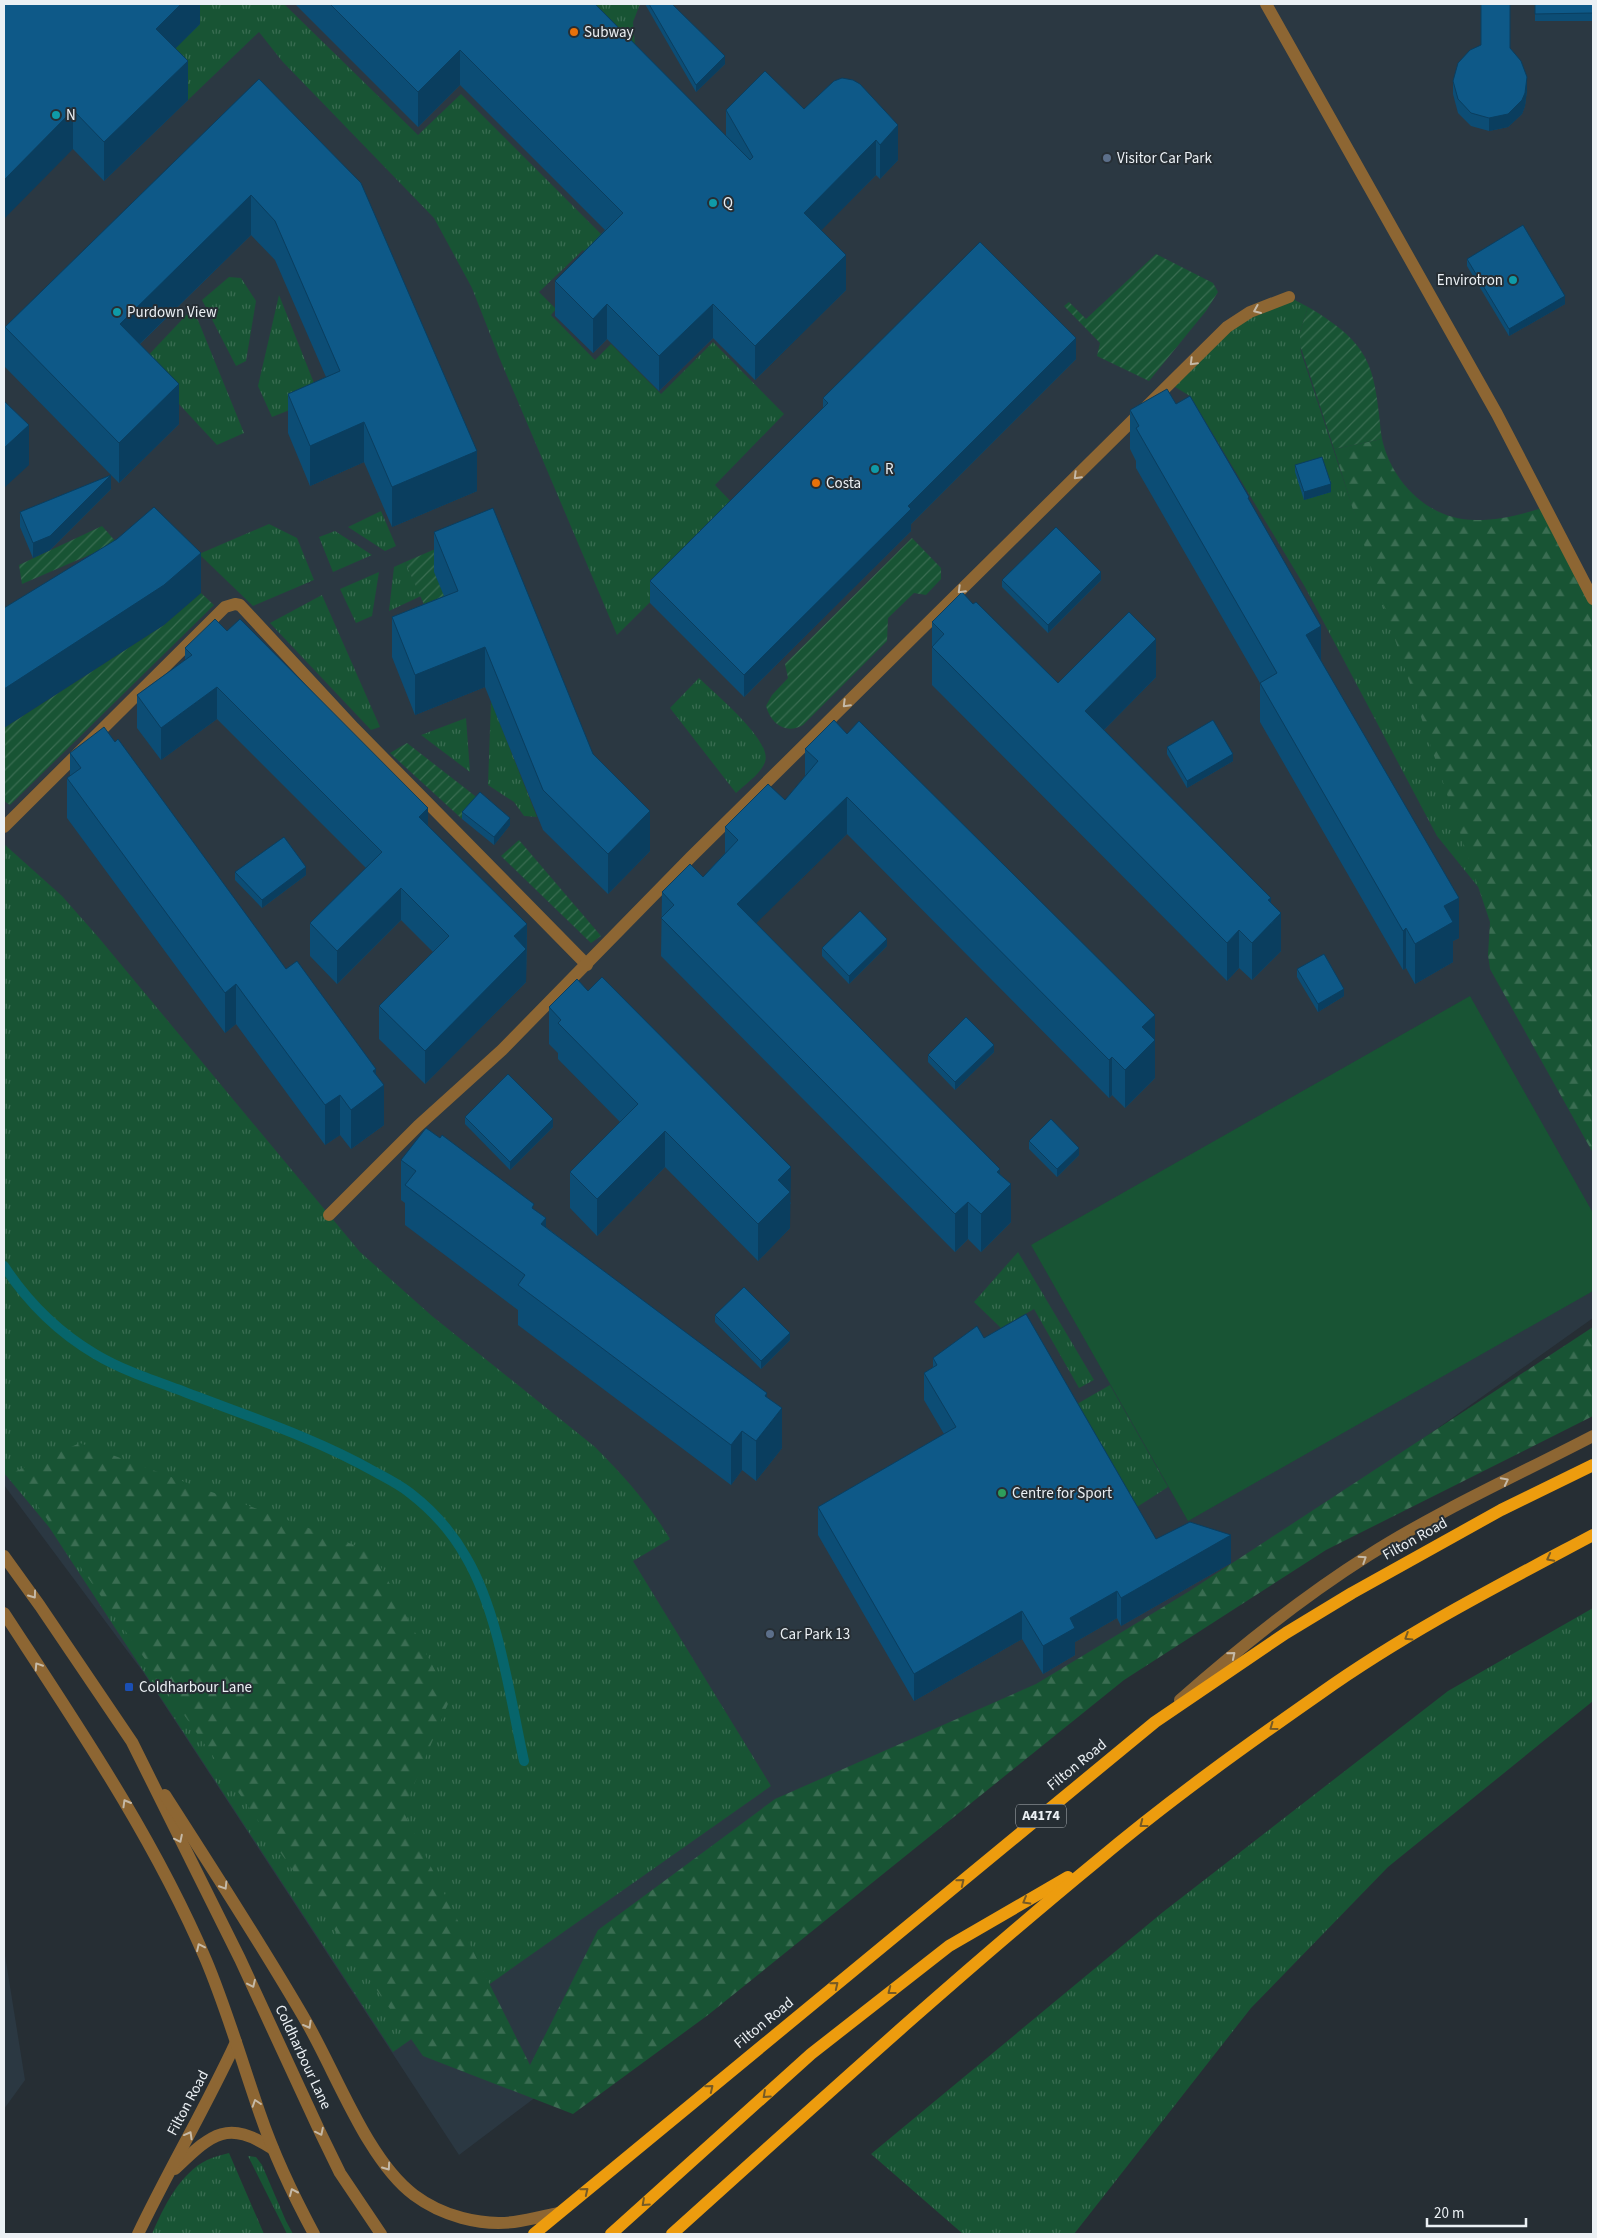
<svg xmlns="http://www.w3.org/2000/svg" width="1597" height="2238" font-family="'Source Sans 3',sans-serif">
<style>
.built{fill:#2b3842}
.grass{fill:url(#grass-tufts)}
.forest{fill:url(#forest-firs)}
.garden{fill:url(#garden-furrows)}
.pitch{fill:#185434}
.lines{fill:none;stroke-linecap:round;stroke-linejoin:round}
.stream{stroke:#07656b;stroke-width:10}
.minor{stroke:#8d6633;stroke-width:12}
.tertiary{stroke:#8d6633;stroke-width:12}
.primary{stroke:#ed9c0e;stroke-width:12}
.wall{fill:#0c4d75}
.shaded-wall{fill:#0a3e5f}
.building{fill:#0e5988;stroke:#0a3e5f}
.oneway{stroke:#c5b9a7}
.oneway2{stroke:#765a25}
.food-dot{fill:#e8710a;stroke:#262e34;stroke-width:2}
.culture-dot{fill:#0f9aa8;stroke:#262e34;stroke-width:2}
.service-dot{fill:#5c6f8a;stroke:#262e34;stroke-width:2}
.leisure-dot{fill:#2e9e5b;stroke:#262e34;stroke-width:2}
.transit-dot{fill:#1a4fb4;stroke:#262e34;stroke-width:2}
.labels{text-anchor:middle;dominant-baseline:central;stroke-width:4;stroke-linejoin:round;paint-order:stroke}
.shield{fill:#262e34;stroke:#b0b6ba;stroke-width:1}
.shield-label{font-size:14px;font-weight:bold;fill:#ebf0f4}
.poi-label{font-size:15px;fill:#ebf0f4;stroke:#262e34;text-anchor:start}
.street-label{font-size:15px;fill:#ebf0f4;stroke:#262e34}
</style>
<defs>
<pattern id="grass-tufts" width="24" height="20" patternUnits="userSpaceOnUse" patternTransform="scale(1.25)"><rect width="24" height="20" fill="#185434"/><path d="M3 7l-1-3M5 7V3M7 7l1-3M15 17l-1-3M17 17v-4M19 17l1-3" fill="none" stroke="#3a6d52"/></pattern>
<pattern id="forest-firs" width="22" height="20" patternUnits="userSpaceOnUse" patternTransform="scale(1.25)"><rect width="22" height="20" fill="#185434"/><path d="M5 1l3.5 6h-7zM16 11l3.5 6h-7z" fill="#3a6d52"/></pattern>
<pattern id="garden-furrows" width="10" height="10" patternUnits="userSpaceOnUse" patternTransform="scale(1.25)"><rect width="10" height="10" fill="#185434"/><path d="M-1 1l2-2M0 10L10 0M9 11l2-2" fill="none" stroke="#3a6d52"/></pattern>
</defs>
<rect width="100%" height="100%" fill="#262e34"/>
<!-- built -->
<g class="built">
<path d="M4,4H1593V1318L1196,1600L459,2155L143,1672L4,1485Z"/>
<path d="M4,1949L25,2080L4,2109Z"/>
</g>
<!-- grass -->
<g class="grass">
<path d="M179,4H284L418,135L461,94L606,239L589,256L583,250L539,292L556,309L551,315L595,360L611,344L661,394L713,342L784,414L715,485L741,512L617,635L499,357L472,288L434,218L282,61L259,32L188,100L144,80Z"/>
<path d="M569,4H640L633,22L635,46Z"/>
<path d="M229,277L241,278L256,301L246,361L236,366L202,300Z"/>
<path d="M279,295L320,398L272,417L258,386Z"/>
<path d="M1289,297L1308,307L1300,332L1301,352L1479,888L1437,836L1305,587L1190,396L1170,384L1227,327Z"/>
<path d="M193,308L244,433L217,445L141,363Z"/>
<path d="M381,511L396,546L385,551L348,527Z"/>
<path d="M269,524L297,538L314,580L253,606L199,554Z"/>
<path d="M335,531L372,555L333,572L319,537Z"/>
<path d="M405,562L421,596L389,611L394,567Z"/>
<path d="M379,572L372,616L356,623L340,589Z"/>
<path d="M322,595L380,727L371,730L270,623Z"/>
<path d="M699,678C714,693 773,741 765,762C761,774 744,785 736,793L670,708Z"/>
<path d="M491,701L537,817L524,816L514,802L488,785Z"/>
<path d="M466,718L470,772L421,735Z"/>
<path d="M4,844L62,896L99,938L360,1252L432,1316L595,1447C624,1476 649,1504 670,1539L633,1561L771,1786L393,2052L49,1527L4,1473Z"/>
<path d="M1018,1252L1094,1380L1079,1388L1034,1309L1001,1328L974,1302Z"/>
<path d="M1110,1385L1168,1487L1137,1507L1077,1404Z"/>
<path d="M1593,1608V1701L1388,1867L1251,2008L1074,2234H963L871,2154L1163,1912L1448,1691Z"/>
<path d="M229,2153L264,2234H152C163,2208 180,2173 207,2160C213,2157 222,2155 229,2153Z"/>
<path d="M248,2156L256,2157L262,2165L286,2221L293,2234H287Z"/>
</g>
<!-- forest -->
<g class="forest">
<path d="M1382,439C1392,483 1430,521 1477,520C1501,520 1523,514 1545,507L1593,599V1153L1490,969L1488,955L1490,922L1376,583L1334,449Z"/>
<path d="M1593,1327V1416L1326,1550L1124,1680L708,2015L573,2114L423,2056L14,1472L80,1443L373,1552L450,1699L403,1811L530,2065L598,1930L775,1799L1036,1684L1188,1592Z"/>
</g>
<!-- garden -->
<g class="garden">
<path d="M1156,254L1213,283L1218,292L1206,311L1149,381L1097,356L1100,343L1064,306L1069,302L1086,319Z"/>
<path d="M1308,307C1374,346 1374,367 1382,439L1334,449L1300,345V332Z"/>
<path d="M102,526L117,543L22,584L19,565Z"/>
<path d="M482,529L458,631L439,638L405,562Z"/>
<path d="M912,538L941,568V579L926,595L914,593L888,618L887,641L803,725C786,735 771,724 766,706L772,695L788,678L785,664Z"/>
<path d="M201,593L214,605L10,805L4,801V728L164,625Z"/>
<path d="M407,743L479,799L462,819L390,753Z"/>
<path d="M519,840L601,936L591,943L501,856Z"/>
</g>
<!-- pitch -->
<path class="pitch" d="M1470,996L1593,1213V1291L1188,1521L1031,1245Z"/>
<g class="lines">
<!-- stream -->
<path class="stream" d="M4,1266C27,1301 58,1332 95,1354C120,1369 149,1379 177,1389C244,1415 314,1437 377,1473C388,1479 400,1485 410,1493C432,1510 452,1532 466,1557C499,1613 510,1698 524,1761"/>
<!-- minor -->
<g class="minor">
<path d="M1266,4L1497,414L1593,599"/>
<path d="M4,827L225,607L235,604L240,605L354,728L587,965"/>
<path d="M329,1215L418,1126L502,1050L691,857L1227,327L1250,312L1289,297"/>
<path d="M1180,1700C1240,1647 1301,1598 1369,1555C1440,1510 1518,1475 1593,1436"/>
<path d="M175,2169C211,2135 226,2118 273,2149"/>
<path d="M138,2234C169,2169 206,2107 236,2042"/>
</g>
<!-- tertiary -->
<g class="tertiary">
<path d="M4,1556L40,1606L132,1742L240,1959L320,2132L340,2173L381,2234"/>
<path d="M4,1613C77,1725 153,1836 206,1960C227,2010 242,2062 260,2114C274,2155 293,2195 314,2234"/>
<path d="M165,1795C213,1870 262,1945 307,2023C336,2073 368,2161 414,2195C442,2216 480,2226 514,2222C529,2220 544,2216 558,2213"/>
</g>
<!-- primary -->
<g class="primary">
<path d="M534,2234L1155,1722L1286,1633L1352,1593L1501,1510L1593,1465"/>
<path d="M611,2234L811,2054L949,1946L1068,1877"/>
<path d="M672,2234C812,2108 951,1981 1097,1861C1168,1801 1245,1746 1321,1693C1407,1632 1501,1584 1593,1535"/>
</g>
</g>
<!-- wall -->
<g class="wall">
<path d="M4,4H200V24L175,48L188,100L104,181L73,149Z"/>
<path d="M295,4H595L726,136V110L804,109L834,81L898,160L880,179L876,175L821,230L846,290L755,380L713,338L659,391L607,339L593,353L555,316V281L605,230L460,85L418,127Z"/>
<path d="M645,4H672L725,64L696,92Z"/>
<rect x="1535" y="4" width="58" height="17"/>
<path d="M1510,48L1527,90L1525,106L1522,114L1508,127L1489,131L1471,126L1458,113L1453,94V81Z"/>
<path d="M259,79L477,491L392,527L364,462L310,486L288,433V394L326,377L275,260L251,235L140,344L179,424L119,483L111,475V489L50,550L33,558L20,527V512L111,475L5,367V327Z"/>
<path d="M1467,259L1565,304L1509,336L1467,266Z"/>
<path d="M1076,359L911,524V531L744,697L650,603V581L823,409V398Z"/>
<path d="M1176,404L1249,501L1321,661L1459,938L1453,941V962L1415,984L1406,968L1403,970L1260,722V683L1136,468V461L1130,449V410Z"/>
<path d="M1295,465L1331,492L1304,500L1295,472Z"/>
<path d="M434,532L593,754L650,851L608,894L543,830L485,687L415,715L392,657V617L444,596L434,572Z"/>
<path d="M1002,580H1101L1048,633L1002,587Z"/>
<path d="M973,604L1058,683L1156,677L1104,730L1271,903L1281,951L1252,980L1239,968L1227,981L932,685V622Z"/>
<path d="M185,648L428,826L527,924L526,982L425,1084L379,1039V1006L433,952L401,920L337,984L310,956V923L366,868L217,719L161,760L137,728V695L185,660Z"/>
<path d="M1167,747L1233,761L1187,788L1167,754Z"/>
<path d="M805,749L1155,1040V1078L1125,1108L1112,1095L1109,1098L847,834L756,923L1000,1175L1011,1222L981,1252L968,1239L955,1252L661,956L662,892L703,877L725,853V827L785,800L805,776Z"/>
<path d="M70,753L286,969L376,1074L384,1125L351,1149L340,1135L325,1145L236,1024L225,1033L67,818V778L70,776Z"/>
<path d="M462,812L510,825L494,845L462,819Z"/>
<path d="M235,872L306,875L262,908L235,880Z"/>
<path d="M887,946L849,984L822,956V948Z"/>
<path d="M1297,969L1344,996L1318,1012L1297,977Z"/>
<path d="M549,1007L791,1203L790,1204V1228L758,1261L665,1167L597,1236L570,1208V1172L620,1122L558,1059V1053L549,1044Z"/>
<path d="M994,1052L955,1090L928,1062V1055Z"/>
<path d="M465,1117L553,1127L510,1170L465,1124Z"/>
<path d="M1029,1141L1079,1155L1057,1177L1029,1149Z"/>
<path d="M401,1160L534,1210L546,1227L767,1397L782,1448L756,1481L742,1470L731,1485L518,1325V1310L405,1225V1203L401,1200Z"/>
<path d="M715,1315L790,1340L761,1369L715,1322Z"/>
<path d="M984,1338L1156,1539L1231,1563L1121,1626L1117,1618L1075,1642V1655L1043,1674L1022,1639L914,1701L818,1535V1507L944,1434L924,1400V1373L933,1367V1358Z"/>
</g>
<!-- shaded-wall -->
<g class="shaded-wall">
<path d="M181,4H200V24L156,68V29Z"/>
<path d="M460,50V85L418,127V92Z"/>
<path d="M725,56V64L696,92V85Z"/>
<path d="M188,61V100L104,181V142Z"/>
<path d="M1527,77V90L1525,106L1522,114L1508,127L1489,131V118Z"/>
<path d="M73,110V149L4,219V180Z"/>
<path d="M898,125V160L880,179V145Z"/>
<path d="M876,140V175L804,248V213Z"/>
<path d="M251,195V235L120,363V324Z"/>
<path d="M846,255V290L755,380V346Z"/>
<path d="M1565,296V304L1509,336V329Z"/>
<path d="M607,304V339L593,353V319Z"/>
<path d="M713,304V338L659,391V356Z"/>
<path d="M1076,338V359L911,524V531L744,697V675L908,506Z"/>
<path d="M179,384V424L119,483V443Z"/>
<path d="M364,422V462L310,486V446Z"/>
<path d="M29,425V465L4,488V448Z"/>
<path d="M477,451V491L392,527V487Z"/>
<path d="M111,475V489L50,550L33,558V543Z"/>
<path d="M1331,484V492L1304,500V492Z"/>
<path d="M201,553V593L164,625L4,728V689Z"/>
<path d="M1101,572V580L1048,633V625Z"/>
<path d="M1321,626V666L1306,635Z"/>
<path d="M1156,639V677L1085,749V711Z"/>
<path d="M485,647V687L415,715V675Z"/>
<path d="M217,687V719L161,760V728Z"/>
<path d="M1233,754V761L1187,788V781Z"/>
<path d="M847,797V834L737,942V904Z"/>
<path d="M428,808V841L419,817Z"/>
<path d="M650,811V851L608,894V854Z"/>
<path d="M510,818V825L494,845V837Z"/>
<path d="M306,867V875L262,908V900Z"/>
<path d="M401,888V920L337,984V951Z"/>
<path d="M1271,898V924L1281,913V951L1252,980V943L1268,900Z"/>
<path d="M1459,898V938L1453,941V962L1415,984V944L1444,906Z"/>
<path d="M527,924L526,982L425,1084V1051L514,936Z"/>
<path d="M1406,928V968L1403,970V931Z"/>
<path d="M1239,930V968L1227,981V943Z"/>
<path d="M887,939V946L849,984V976Z"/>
<path d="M236,984V1024L225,1033V993Z"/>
<path d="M1344,989V996L1318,1012V1004Z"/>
<path d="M1155,1015V1078L1125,1108V1070L1142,1027Z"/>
<path d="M994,1045V1052L955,1090V1082Z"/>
<path d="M1112,1057V1095L1109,1098V1060Z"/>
<path d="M376,1069V1091L384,1085V1125L351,1149V1110L373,1071Z"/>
<path d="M340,1095V1135L325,1145V1105Z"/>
<path d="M553,1119V1127L510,1170V1162Z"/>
<path d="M665,1131V1167L597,1236V1199Z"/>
<path d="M1079,1148V1155L1057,1177V1169Z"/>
<path d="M791,1167L790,1228L758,1261V1224L778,1180Z"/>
<path d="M1000,1169V1195L1011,1184V1222L981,1252V1214L997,1172Z"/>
<path d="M968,1202V1239L955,1252V1214Z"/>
<path d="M546,1218V1258L541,1224Z"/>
<path d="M790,1333V1340L761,1369V1361Z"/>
<path d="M767,1393V1427L782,1408V1448L756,1481V1441L765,1396Z"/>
<path d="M742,1431V1470L731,1485V1445Z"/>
<path d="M1231,1535V1563L1121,1626V1598Z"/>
<path d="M1117,1591V1618L1075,1642V1655L1043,1674V1646L1070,1618Z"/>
<path d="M1022,1611V1639L914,1701V1674Z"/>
</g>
<!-- building -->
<g class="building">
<path d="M4,4H181L156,29L188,61L104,142L73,110L4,180Z"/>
<path d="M330,4H595L750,160L753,157L726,110L765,71L804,109L834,81L842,78L853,80L860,84L898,125L880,145L876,140L804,213L846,255L755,346L713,304L659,356L607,304L593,319L555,281L623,213L460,50L418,92Z"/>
<path d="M649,4H672L725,56L696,85Z"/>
<path d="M1481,4H1510V48L1521,61L1527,77L1525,93L1522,100L1508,114L1489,118L1471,113L1458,99L1453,81L1458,63L1470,50L1481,45Z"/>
<path d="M1535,4H1593V13L1535,14Z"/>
<path d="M259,79L361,183L477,451L392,487L364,422L310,446L288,394L340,371L275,221L251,195L120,324L179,384L119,443L5,327Z"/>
<path d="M1523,225L1565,296L1509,329L1467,259Z"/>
<path d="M980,242L1076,338L908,506L911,509L744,675L650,581L828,403L823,398Z"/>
<path d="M1167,389L1176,404L1190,396L1249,497L1248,498L1321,626L1306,635L1459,898L1444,906L1453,922L1415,944L1406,928L1403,931L1260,683L1277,673L1136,428L1139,426L1130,410Z"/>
<path d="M4,401L29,425L4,448Z"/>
<path d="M1322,457L1331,484L1304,492L1295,465Z"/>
<path d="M111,475L50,536L33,543L20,512Z"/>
<path d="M154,507L201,553L164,585L4,689V608L117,539Z"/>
<path d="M493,508L593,754L650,811L608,854L543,790L485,647L415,675L392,617L458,591L434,532Z"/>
<path d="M1056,527L1101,572L1048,625L1002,580Z"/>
<path d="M962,592L973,604L976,602L1058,683L1129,612L1156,639L1085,711L1271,898L1268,900L1281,913L1252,943L1239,930L1227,943L932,647L944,634L932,622Z"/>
<path d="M215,619L227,631L240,619L428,808L419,817L527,924L514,936L526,949L425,1051L379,1006L449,936L401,888L337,951L310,923L382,852L217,687L161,728L137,695L192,655L185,648Z"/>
<path d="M834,720L847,734L859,721L1155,1015L1142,1027L1155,1040L1125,1070L1112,1057L1109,1060L847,797L737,904L1000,1169L997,1172L1011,1184L981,1214L968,1202L955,1214L661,918L674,905L662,892L690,864L703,877L738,840L725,827L768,784L785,800L818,761L805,749Z"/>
<path d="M1213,720L1233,754L1187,781L1167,747Z"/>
<path d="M104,727L115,742L118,739L286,969L297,961L376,1069L373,1071L384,1085L351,1110L340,1095L325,1105L236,984L225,993L67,778L81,768L70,753Z"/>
<path d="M480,792L510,818L494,837L462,812Z"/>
<path d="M284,837L306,867L262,900L235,872Z"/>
<path d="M860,911L887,939L849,976L822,948Z"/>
<path d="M1324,954L1344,989L1318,1004L1297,969Z"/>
<path d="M602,977L791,1167L778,1180L790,1192L758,1224L665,1131L597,1199L570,1172L638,1104L558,1023L561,1020L549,1007L577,979L588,991Z"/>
<path d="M966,1017L994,1045L955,1082L928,1055Z"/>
<path d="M508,1074L553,1119L510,1162L465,1117Z"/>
<path d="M1051,1119L1079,1148L1057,1169L1029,1141Z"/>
<path d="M426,1128L440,1138L442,1135L534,1204L532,1208L546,1218L541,1224L767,1393L765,1396L782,1408L756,1441L742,1431L731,1445L518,1285L525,1275L405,1185L416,1171L401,1160Z"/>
<path d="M744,1287L790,1333L761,1361L715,1315Z"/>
<path d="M1026,1314L1156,1539L1190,1522L1231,1535L1121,1598L1117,1591L1070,1618L1075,1628L1043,1646L1022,1611L914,1674L818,1507L956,1427L924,1373L937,1365L933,1358L977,1326L984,1338Z"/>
</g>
<!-- one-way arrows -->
<defs><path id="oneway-chevron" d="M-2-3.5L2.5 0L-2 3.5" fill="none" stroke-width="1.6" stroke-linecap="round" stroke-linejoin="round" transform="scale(1.25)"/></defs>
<g class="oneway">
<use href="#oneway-chevron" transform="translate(1257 310) rotate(157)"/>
<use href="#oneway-chevron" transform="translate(1193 362) rotate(135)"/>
<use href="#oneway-chevron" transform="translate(1077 476) rotate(135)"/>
<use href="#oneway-chevron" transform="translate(961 590) rotate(135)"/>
<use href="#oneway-chevron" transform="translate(846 704) rotate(135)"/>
<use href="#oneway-chevron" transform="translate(1505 1481) rotate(-27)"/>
<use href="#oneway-chevron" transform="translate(1363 1559) rotate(-33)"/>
<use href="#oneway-chevron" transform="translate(33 1595) rotate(54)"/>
<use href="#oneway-chevron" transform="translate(1232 1655) rotate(-40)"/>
<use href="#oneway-chevron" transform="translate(38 1666) rotate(-123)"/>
<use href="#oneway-chevron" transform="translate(126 1803) rotate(-120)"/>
<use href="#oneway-chevron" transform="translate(179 1839) rotate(64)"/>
<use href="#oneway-chevron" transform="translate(224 1886) rotate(58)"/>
<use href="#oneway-chevron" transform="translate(200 1947) rotate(-115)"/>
<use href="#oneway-chevron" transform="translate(252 1984) rotate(65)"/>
<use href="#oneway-chevron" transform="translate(308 2025) rotate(61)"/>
<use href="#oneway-chevron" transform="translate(256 2103) rotate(-108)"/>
<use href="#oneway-chevron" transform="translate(320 2132) rotate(64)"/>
<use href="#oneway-chevron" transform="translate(189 2135) rotate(-61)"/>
<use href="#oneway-chevron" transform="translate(387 2167) rotate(55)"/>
<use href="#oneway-chevron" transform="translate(293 2192) rotate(-114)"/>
</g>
<g class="oneway2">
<use href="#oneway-chevron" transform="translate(1550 1558) rotate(152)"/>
<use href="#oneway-chevron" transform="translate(1408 1637) rotate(148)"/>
<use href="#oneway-chevron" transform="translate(1273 1727) rotate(144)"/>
<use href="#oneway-chevron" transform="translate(1143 1824) rotate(142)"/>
<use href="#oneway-chevron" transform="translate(961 1882) rotate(-39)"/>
<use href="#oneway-chevron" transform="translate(1026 1901) rotate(150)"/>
<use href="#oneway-chevron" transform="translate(835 1985) rotate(-39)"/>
<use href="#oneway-chevron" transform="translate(891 1991) rotate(142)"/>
<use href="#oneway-chevron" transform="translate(710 2088) rotate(-39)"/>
<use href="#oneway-chevron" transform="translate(766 2095) rotate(138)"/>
<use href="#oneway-chevron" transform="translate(585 2191) rotate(-39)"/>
<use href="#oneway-chevron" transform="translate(645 2203) rotate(138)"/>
</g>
<!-- markers -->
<g class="food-dot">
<circle cx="574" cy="32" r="5"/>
<circle cx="816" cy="483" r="5"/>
</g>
<g class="culture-dot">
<circle cx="56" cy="115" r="5"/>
<circle cx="713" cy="203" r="5"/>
<circle cx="1513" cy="280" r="5"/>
<circle cx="117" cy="312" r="5"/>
<circle cx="875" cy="469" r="5"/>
</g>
<g class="service-dot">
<circle cx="1107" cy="158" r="5"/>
<circle cx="770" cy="1634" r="5"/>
</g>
<circle class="leisure-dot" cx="1002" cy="1493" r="5"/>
<rect class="transit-dot" x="124" y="1682" width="10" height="10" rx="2.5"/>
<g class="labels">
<!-- shield labels -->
<rect class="shield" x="1016" y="1804.5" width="50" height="23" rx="4"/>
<g class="shield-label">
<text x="1041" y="1816">A4174</text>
</g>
<!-- poi labels -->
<g class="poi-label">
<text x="584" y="32">Subway</text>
<text x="66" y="115">N</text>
<text x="1117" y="158">Visitor Car Park</text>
<text x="723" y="203">Q</text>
<text x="1503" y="280" text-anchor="end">Envirotron</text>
<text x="127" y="312">Purdown View</text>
<text x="885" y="469">R</text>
<text x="826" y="483">Costa</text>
<text x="1012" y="1493">Centre for Sport</text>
<text x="780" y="1634">Car Park 13</text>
<text x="139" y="1687">Coldharbour Lane</text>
</g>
<!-- street labels -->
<g class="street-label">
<text transform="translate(1415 1539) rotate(-29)">Filton Road</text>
<text transform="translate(1077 1765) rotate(-39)">Filton Road</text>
<text transform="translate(764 2023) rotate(-39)">Filton Road</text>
<text transform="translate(303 2057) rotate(65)">Coldharbour Lane</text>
<text transform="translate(188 2103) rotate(-62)">Filton Road</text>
</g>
</g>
<!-- border -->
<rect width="1597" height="2238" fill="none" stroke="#ebf0f4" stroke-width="10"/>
<!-- scale -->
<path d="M1427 2218v8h99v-8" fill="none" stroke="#ebf0f4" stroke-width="2.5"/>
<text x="1434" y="2218" font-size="15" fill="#ebf0f4" stroke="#262e34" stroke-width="4" paint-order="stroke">20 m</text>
</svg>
